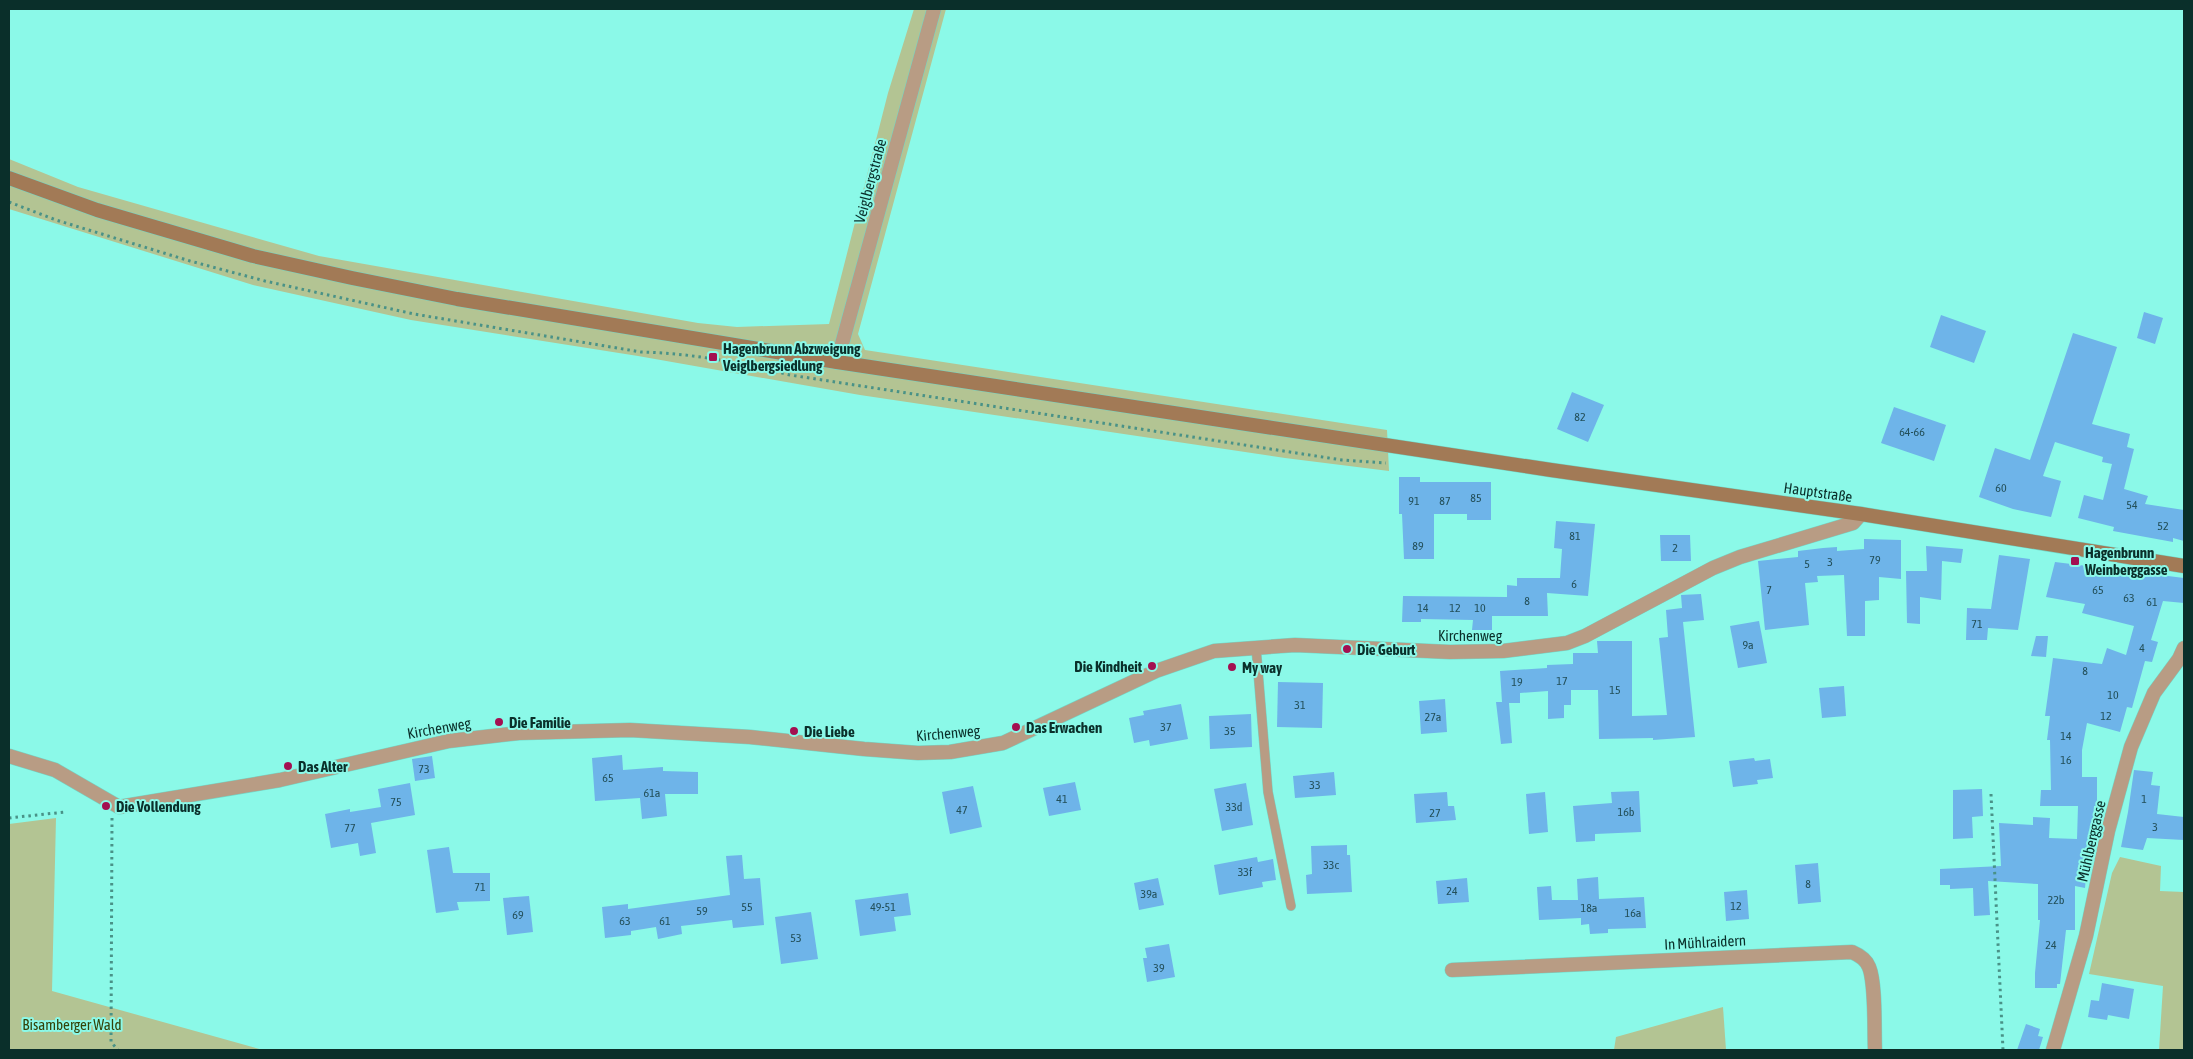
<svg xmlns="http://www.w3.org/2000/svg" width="2193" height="1059" font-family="'Asap Condensed',sans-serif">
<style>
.green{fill:#b3c493}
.building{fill:#6eb4e9}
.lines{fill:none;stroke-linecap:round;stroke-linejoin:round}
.service-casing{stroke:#74d5c6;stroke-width:10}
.minor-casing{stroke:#74d5c6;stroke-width:15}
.secondary-casing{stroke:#74d5c6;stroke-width:15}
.path{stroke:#499287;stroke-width:3;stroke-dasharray:2.5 4;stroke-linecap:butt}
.service{stroke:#b89c84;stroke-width:9}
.minor{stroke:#b89c84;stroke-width:14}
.secondary{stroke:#a27a56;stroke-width:14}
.poi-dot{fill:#a31051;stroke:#8bf9e8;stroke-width:2}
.labels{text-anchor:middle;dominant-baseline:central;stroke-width:4;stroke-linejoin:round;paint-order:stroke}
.number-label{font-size:12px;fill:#23505a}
.street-label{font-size:15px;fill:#0a2f2a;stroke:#8bf9e8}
.poi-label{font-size:15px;font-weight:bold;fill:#0a2f2a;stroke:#8bf9e8;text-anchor:start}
.park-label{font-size:15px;fill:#344208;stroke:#8bf9e8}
</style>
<rect width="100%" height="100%" fill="#8bf9e8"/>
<!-- green -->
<g class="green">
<path d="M914,9H946L858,334L865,350L1387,430L1389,471L1285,458L860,395L638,356L411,320L253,285L9,209V159L78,187L319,256L698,323L737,327L829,324L888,93Z"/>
<path d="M56,818L52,991L263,1050H9V824Z"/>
<path d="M2120,857L2161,866L2160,891L2184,892V1050H2159L2163,986L2089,974L2112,873Z"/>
<path d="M1723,1007L1726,1050H1614L1616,1037Z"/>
</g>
<!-- building -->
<g class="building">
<path d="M2144,312L2163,318L2155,344L2137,338Z"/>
<path d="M1941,315L1986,331L1974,363L1930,347Z"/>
<path d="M2073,333L2117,347L2092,424L2130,434L2127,447L2134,449L2124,489L2148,496L2145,504L2184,510V541L2173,538V542L2113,531L2114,527L2078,518L2084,495L2103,500L2112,464L2102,462L2103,457L2055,442L2043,476L2061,481L2051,517L2013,509L1979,497L1995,448L2030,460Z"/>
<path d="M1572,392L1604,405L1588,442L1557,429Z"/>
<path d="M1894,407L1946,425L1934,461L1881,443Z"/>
<path d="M1399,477H1420V482H1491V520H1467V514H1434V559H1404L1402,514H1399Z"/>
<path d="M1556,521L1595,524L1588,596L1547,593L1548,616H1492V630H1472L1473,620L1421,619V622H1402L1403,596L1507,597V585L1517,586V578H1560L1562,549L1554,548Z"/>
<path d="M1660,535H1690L1691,561H1661Z"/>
<path d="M1864,539L1901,540V579L1879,577V600L1865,601V636H1847L1844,575L1817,576L1818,582L1805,583L1809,625L1765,630L1758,561L1798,557V551L1823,548L1837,547V551L1864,549Z"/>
<path d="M1926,546L1963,549L1961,563L1942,561L1941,600L1920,597V624L1907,623L1906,571H1927Z"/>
<path d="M1999,555L2030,559L2018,630L1988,628L1987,640H1966L1967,608L1991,609Z"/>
<path d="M2055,562L2184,578V603L2163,601L2151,640L2158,642L2152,662L2145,661L2132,708L2127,707L2120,732L2087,723L2082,750V777H2097V806H2094L2091,855H2088L2085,888L2075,886V930H2066L2060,984H2057V988H2035V973L2040,920H2038V884L1988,881L1990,915L1974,916L1973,888L1950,889V885H1940V869L2001,866L1999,823L2033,825V817L2050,818L2049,838L2077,839L2078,806H2040L2041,790H2051L2050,740H2047L2050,716H2045L2053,658L2102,664L2107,648L2126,655L2134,626L2082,613L2085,604L2046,597Z"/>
<path d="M1701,594L1704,620L1683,622L1695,737L1653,740V738L1599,739L1598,690H1571V705H1564V718L1548,719V691L1520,693V703H1509L1512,743L1501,744L1496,702H1502L1500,671L1547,668V665L1573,664V653H1598L1597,641H1632V716L1667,715L1659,638L1668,637L1666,610L1682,608L1681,595Z"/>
<path d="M1759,621L1767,663L1738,668L1730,626Z"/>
<path d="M2036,636H2048L2046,657L2031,656Z"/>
<path d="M1278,682L1323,683L1322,728L1277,727Z"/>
<path d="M1844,686L1846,716L1822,718L1819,688Z"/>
<path d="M1445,699L1447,732L1421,734L1419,701Z"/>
<path d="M1181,704L1188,739L1150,746L1149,740L1134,743L1129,718L1144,715L1143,711Z"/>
<path d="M1251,714L1252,747L1210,749L1209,716Z"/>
<path d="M622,755L623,770L663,767V771L698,772V794H665L667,816L642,819L640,798L595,801L592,758Z"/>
<path d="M432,756L435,778L415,781L412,759Z"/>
<path d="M1754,758L1755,761L1770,759L1773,778L1757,780L1758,784L1733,787L1729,761Z"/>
<path d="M2134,770L2153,772L2151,785L2160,786L2157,814L2184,817V840L2147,838L2143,850L2121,847L2128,812Z"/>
<path d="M1334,772L1336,795L1295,798L1293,776Z"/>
<path d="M1075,782L1081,810L1049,816L1043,788Z"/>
<path d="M410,783L415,815L371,823L376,853L360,856L358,843L331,848L325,814L350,809V812L381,807L378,789Z"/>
<path d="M1246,783L1253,825L1222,831L1214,789Z"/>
<path d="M973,786L982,827L950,834L942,792Z"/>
<path d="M1982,789L1983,816L1972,817L1973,838L1953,839V790Z"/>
<path d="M1639,791L1641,832L1595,834V841L1576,842L1573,806L1612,803L1611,792Z"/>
<path d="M1447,792L1448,806H1454L1456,820L1416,823L1414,794Z"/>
<path d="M1545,792L1548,832L1529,834L1526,794Z"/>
<path d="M1347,845V855H1350L1352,892L1307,894L1306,875L1312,874L1311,846Z"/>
<path d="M449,847L453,873H490V901L457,902L459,910L436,913L427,850Z"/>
<path d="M742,855L744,879L760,878L764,925L733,928L732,920L681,926L682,934L658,939L656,927L631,931V935L605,938L602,907L628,904V909L730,895L726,856Z"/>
<path d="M1257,857L1258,862L1273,859L1276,880L1262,882L1263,887L1219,895L1214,865Z"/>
<path d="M1818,863L1821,902L1798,904L1795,865Z"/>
<path d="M1598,877L1599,899L1644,897L1646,928L1608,929V933L1590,934L1589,924L1581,925V918L1539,920L1537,887L1551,886L1552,900H1578L1577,879Z"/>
<path d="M1158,878L1164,905L1139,910L1134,883Z"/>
<path d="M1467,878L1469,902L1438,904L1436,881Z"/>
<path d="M1747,890L1749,919L1726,921L1724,892Z"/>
<path d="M908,893L911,915L894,917L896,931L860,936L855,900Z"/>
<path d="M529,896L533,932L507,935L503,898Z"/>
<path d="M811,912L818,959L781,964L775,917Z"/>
<path d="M1169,944L1175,977L1147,982L1143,958H1147L1145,948Z"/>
<path d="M2102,983L2134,989L2129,1019L2108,1015L2107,1020L2088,1017L2091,1000L2099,1001Z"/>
<path d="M2026,1024L2040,1029L2038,1036L2043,1037L2039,1050H2017Z"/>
</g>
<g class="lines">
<defs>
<path id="service" d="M1256,647L1268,792L1291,906"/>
<g id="minor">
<path d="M837,362L934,9"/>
<path d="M9,756L55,770L119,807L280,780L449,741L519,733L630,730L750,737L864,749L918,753L950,752L1003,743L1156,671L1214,651L1295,645L1450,652L1503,651L1567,643L1585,636L1713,568L1740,557L1853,523L1861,514"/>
<path d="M1452,970L1852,952C1859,955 1866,959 1869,967C1876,984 1874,1030 1875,1050"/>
<path d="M2053,1050L2086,936L2108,831L2131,747L2154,693L2179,659L2184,648"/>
</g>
<path id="secondary" d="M9,178L97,210L253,256L352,278L457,299L837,362L1551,470L1861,514L2184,566"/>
</defs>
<!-- service casing -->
<use href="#service" class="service-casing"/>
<!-- minor casing -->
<use href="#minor" class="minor-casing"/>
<!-- secondary casing -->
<use href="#secondary" class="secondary-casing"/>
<!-- path -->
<g class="path">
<path d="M9,202L56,220L190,261L265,281L414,314L641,352C691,353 741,363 790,375L1342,460L1386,463"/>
<path d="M1991,794L2003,1050"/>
<path d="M9,818L65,812"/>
<path d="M112,818L111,1042L118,1050"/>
</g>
<!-- service -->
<use href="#service" class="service"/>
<!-- minor -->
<use href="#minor" class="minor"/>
<!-- secondary -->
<use href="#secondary" class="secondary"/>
</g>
<!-- markers -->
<g class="poi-dot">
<rect x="708" y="352" width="10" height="10" rx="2.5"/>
<rect x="2070" y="556" width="10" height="10" rx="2.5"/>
<circle cx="1347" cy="649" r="5"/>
<circle cx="1152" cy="666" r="5"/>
<circle cx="1232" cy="667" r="5"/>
<circle cx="499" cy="722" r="5"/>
<circle cx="1016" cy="727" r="5"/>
<circle cx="794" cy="731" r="5"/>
<circle cx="288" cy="766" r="5"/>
<circle cx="106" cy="806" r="5"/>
</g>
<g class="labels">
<!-- number labels -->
<g class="number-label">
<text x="1580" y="417">82</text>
<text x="1912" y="432">64-66</text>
<text x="2001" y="488">60</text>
<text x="1476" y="498">85</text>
<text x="1414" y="501">91</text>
<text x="1445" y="501">87</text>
<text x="2132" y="505">54</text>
<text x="2163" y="526">52</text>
<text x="1575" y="536">81</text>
<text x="1418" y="546">89</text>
<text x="1675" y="548">2</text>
<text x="1875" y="560">79</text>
<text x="1830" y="562">3</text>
<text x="1807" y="564">5</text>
<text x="1574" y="584">6</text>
<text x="1769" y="590">7</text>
<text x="2098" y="590">65</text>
<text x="2129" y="598">63</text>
<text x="1527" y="601">8</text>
<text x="2152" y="602">61</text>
<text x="1423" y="608">14</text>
<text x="1455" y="608">12</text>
<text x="1480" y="608">10</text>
<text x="1977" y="624">71</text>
<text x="1748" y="645">9a</text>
<text x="2142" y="648">4</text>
<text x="2085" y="671">8</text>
<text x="1562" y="681">17</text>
<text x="1517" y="682">19</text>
<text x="1615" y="690">15</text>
<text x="2113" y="695">10</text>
<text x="1300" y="705">31</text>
<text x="2106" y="716">12</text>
<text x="1433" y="717">27a</text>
<text x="1166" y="727">37</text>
<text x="1230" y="731">35</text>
<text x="2066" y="736">14</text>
<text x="2066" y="760">16</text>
<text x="424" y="769">73</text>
<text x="608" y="778">65</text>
<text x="1315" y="785">33</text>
<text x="652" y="793">61a</text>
<text x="1062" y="799">41</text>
<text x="2144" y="799">1</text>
<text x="396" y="802">75</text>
<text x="1234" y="807">33d</text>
<text x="962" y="810">47</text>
<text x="1626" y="812">16b</text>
<text x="1435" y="813">27</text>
<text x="2155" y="827">3</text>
<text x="350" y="828">77</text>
<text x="1331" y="865">33c</text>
<text x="1245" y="872">33f</text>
<text x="1808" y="884">8</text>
<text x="480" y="887">71</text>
<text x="1452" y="891">24</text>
<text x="1149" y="894">39a</text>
<text x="2056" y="900">22b</text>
<text x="1736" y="906">12</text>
<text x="747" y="907">55</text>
<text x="883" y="907">49-51</text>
<text x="1589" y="908">18a</text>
<text x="702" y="911">59</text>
<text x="1633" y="913">16a</text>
<text x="518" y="915">69</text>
<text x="625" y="921">63</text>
<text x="665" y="921">61</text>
<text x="796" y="938">53</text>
<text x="2051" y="945">24</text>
<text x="1159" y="968">39</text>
</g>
<!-- street labels -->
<g class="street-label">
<text transform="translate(870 181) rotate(-75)">Veiglbergstraße</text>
<text transform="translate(1818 492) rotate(8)">Hauptstraße</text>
<text x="1470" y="635">Kirchenweg</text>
<text transform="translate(439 728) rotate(-10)">Kirchenweg</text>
<text transform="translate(948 733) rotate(-5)">Kirchenweg</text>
<text transform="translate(2091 841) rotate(-77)">Mühlberggasse</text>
<text transform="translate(1705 942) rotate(-3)">In Mühlraidern</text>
</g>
<!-- poi labels -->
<g class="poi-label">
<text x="723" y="348">Hagenbrunn Abzweigung<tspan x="723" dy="17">Veiglbergsiedlung</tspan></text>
<text x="2085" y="552">Hagenbrunn<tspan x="2085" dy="17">Weinberggasse</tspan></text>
<text x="1357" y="649">Die Geburt</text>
<text x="1142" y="666" text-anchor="end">Die Kindheit</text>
<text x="1242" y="667">My way</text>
<text x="509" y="722">Die Familie</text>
<text x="1026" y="727">Das Erwachen</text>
<text x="804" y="731">Die Liebe</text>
<text x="298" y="766">Das Alter</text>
<text x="116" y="806">Die Vollendung</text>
</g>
<!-- park labels -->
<g class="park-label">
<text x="72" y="1024">Bisamberger Wald</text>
</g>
</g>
<!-- border -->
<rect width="2193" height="1059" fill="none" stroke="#0a2f2a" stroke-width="20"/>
</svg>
